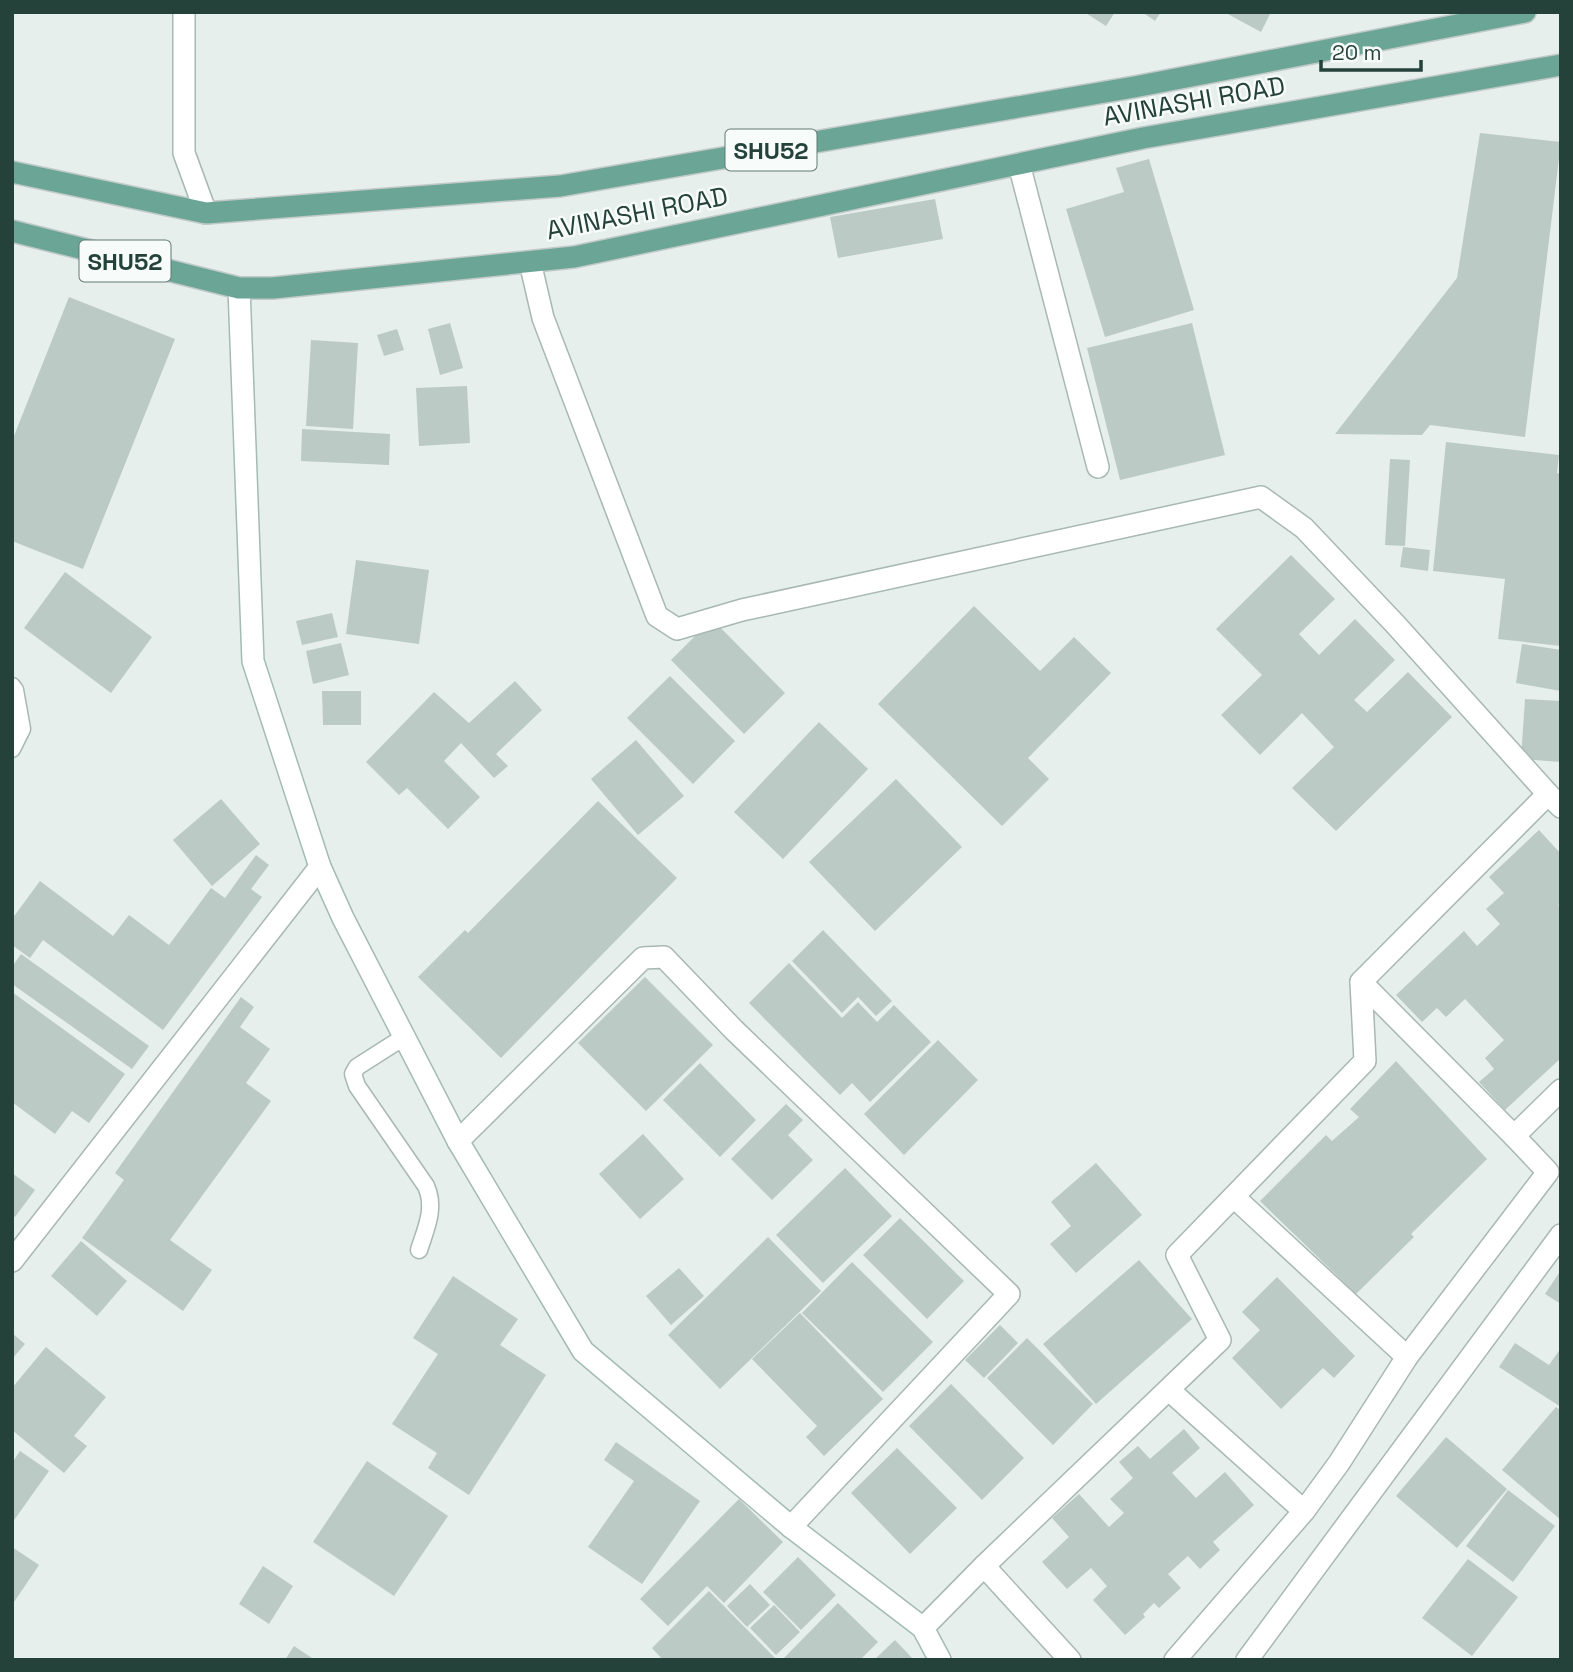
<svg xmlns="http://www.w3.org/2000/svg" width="1573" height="1672" font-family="'Space Grotesk',sans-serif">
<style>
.building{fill:#bbcac4}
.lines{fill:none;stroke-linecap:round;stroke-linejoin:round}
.lane-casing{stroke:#a8b8b2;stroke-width:19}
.street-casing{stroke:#a8b8b2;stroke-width:24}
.secondary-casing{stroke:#a4bbb3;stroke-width:24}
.primary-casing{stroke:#c2cac8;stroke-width:24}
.lane{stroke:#fff;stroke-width:16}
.street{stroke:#fff;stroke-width:21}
.secondary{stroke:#fff;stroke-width:21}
.primary{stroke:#6aa596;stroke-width:21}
.labels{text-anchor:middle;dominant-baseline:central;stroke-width:5;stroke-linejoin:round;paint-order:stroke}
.shield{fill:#f7fbf9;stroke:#637a73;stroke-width:2}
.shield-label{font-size:24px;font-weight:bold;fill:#24423a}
.street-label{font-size:26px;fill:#24423a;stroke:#f7fbf9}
</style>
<rect width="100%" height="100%" fill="#e6efeb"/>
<!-- building -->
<g class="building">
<path d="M1084,12H1115L1106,26Z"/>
<path d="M1142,12H1161L1155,21Z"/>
<path d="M1224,12H1271L1261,32Z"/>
<path d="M1480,133L1561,142L1525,437L1430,425L1422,435L1335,434L1457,278Z"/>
<path d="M1149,159L1194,310L1105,337L1066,209L1124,192L1116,168Z"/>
<path d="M935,199L943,239L838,258L830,217Z"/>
<path d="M69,297L175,339L83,569L12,541V441Z"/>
<path d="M450,323L463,368L440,375L428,329Z"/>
<path d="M1192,323L1225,455L1120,480L1087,348Z"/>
<path d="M397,329L404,350L384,356L377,335Z"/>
<path d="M311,340L358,343L353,429L306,426Z"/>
<path d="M467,386L470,443L419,446L416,388Z"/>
<path d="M302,429L390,434L389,465L301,461Z"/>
<path d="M1446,442L1559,455L1557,473L1561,474V646L1498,639L1505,579L1433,571Z"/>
<path d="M1390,459L1410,460L1405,546L1385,545Z"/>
<path d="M1403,547L1430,550L1428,571L1400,567Z"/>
<path d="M1291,555L1335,599L1299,634L1319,655L1355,619L1395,660L1354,700L1367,712L1408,672L1452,717L1336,831L1292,788L1334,747L1302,713L1260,755L1221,715L1262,675L1216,629Z"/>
<path d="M356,560L429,570L419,644L346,634Z"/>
<path d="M65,572L152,637L111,693L24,628Z"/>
<path d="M974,606L1040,671L1074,637L1111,673L1028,758L1049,779L1002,826L878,704Z"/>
<path d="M332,613L338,637L302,645L296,621Z"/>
<path d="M712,619L785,693L744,734L671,660Z"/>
<path d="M341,643L349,675L313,684L306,651Z"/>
<path d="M1522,644L1561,650V691L1516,683Z"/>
<path d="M670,676L735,741L693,784L627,718Z"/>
<path d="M515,681L542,710L496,754L508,766L494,778L461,743L444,761L480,797L448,829L407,788L399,795L366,762L434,692L469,723Z"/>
<path d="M322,691H361V725H323Z"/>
<path d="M1525,699L1561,701V762L1521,759Z"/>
<path d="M819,722L868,769L783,859L734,812Z"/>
<path d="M636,740L684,796L638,835L591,779Z"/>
<path d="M896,779L962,847L875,931L809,862Z"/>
<path d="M221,799L260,844L212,886L173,840Z"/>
<path d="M598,801L677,878L501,1058L418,977L465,930L468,933Z"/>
<path d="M1539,830L1561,854V903L1558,905L1561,908V1058L1505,1110L1479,1082L1494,1069L1485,1058L1504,1040L1465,999L1446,1017L1437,1008L1422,1022L1396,995L1464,931L1477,946L1500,924L1486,909L1504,893L1489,877Z"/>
<path d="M256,855L269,865L251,889L262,897L163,1030L43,940L30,958L12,945V919L40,881L113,936L129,915L169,945L211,888L225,898Z"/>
<path d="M823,930L892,1001L876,1016L858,997L842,1013L792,961Z"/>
<path d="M21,954L149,1046L132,1069L12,984V967Z"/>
<path d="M789,963L842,1018L858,1002L877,1022L894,1005L931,1042L870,1102L852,1083L840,1095L749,1003Z"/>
<path d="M645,977L713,1045L646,1111L578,1043Z"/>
<path d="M12,992L125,1074L89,1123L72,1111L55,1134L12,1102Z"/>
<path d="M241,997L254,1007L240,1027L270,1049L246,1083L271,1101L170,1240L212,1270L183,1311L82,1238L124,1180L115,1173Z"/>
<path d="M938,1040L978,1080L904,1155L864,1114Z"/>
<path d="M1396,1061L1487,1159L1411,1234L1414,1237L1356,1294L1260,1201L1326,1135L1332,1141L1359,1117L1350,1109Z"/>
<path d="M700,1063L756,1120L720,1157L663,1100Z"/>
<path d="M786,1104L803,1120L788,1135L813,1160L772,1200L731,1159Z"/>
<path d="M643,1134L684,1179L640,1219L599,1174Z"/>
<path d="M1096,1163L1142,1215L1076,1273L1050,1244L1071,1226L1051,1202Z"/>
<path d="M845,1168L892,1216L823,1283L776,1235Z"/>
<path d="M12,1173L35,1190L15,1217L12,1215Z"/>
<path d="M900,1218L964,1281L927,1319L863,1255Z"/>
<path d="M768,1237L821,1291L720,1389L668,1335Z"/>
<path d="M81,1241L127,1281L97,1316L51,1276Z"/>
<path d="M1139,1260L1192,1319L1096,1404L1043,1344Z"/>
<path d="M852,1262L933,1342L883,1392L802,1313Z"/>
<path d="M679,1268L704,1296L671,1325L646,1296Z"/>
<path d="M1561,1270V1304L1545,1294Z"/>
<path d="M453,1276L518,1319L500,1345L546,1375L469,1495L428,1468L437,1453L392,1424L438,1354L413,1338Z"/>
<path d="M1277,1277L1355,1356L1334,1378L1323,1368L1281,1409L1232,1358L1260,1330L1242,1312Z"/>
<path d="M800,1313L883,1399L824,1456L806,1437L817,1426L752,1359Z"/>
<path d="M1000,1325L1018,1343L984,1378L965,1360Z"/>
<path d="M12,1333L25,1344L12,1359Z"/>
<path d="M1027,1338L1093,1404L1053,1445L987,1378Z"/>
<path d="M1515,1343L1549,1365L1561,1348V1407L1499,1367Z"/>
<path d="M46,1347L106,1397L74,1436L87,1446L64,1473L12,1430V1388Z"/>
<path d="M951,1384L1024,1458L982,1500L909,1426Z"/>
<path d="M1556,1407L1561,1411V1520L1502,1470Z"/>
<path d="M1184,1429L1200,1448L1172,1473L1196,1498L1225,1472L1254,1505L1213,1542L1220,1550L1200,1569L1188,1556L1168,1574L1181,1588L1159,1608L1154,1603L1143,1614L1145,1617L1125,1635L1093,1600L1107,1586L1091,1568L1067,1589L1042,1562L1069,1537L1052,1518L1079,1494L1109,1527L1124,1513L1110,1499L1133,1478L1119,1462L1138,1446L1150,1459Z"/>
<path d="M1446,1437L1507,1489L1457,1548L1396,1496Z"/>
<path d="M616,1442L700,1501L642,1584L588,1547L634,1481L604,1460Z"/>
<path d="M897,1448L957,1508L910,1554L851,1493Z"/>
<path d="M20,1451L49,1471L12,1523V1463Z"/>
<path d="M367,1461L448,1516L394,1596L313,1542Z"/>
<path d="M1508,1490L1555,1526L1513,1582L1466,1546Z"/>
<path d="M739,1499L783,1542L724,1603L707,1586L668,1626L640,1599Z"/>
<path d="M12,1547L39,1565L12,1605Z"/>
<path d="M798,1557L836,1595L801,1630L763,1592Z"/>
<path d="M1468,1559L1518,1597L1472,1656L1422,1618Z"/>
<path d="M263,1566L293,1586L269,1624L239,1604Z"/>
<path d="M750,1584L770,1605L747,1627L727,1606Z"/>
<path d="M709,1591L777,1660H663L652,1648Z"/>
<path d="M838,1603L878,1642L860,1660H782Z"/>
<path d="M774,1605L800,1632L776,1655L750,1628Z"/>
<path d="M895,1640L914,1660H874Z"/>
<path d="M294,1646L315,1660H285Z"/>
</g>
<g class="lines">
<defs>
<g id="lane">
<path d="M12,686L15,690L22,729L12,749"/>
<path d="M404,1037L357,1067L353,1074L357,1086L426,1186C436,1208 426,1228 419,1250"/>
</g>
<g id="street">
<path d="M184,12V153L206,213"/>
<path d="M1019,164L1098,467"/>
<path d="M530,262L543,318L657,616L677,629L742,610L1261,497L1304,528L1396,625L1548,794"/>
<path d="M1361,982L1514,1136"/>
<path d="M458,1141L643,958L664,957L734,1030L1009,1294L791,1527"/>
<path d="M1234,1197L1407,1357"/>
<path d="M12,1261L320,867"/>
<path d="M1169,1390L1304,1511"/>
<path d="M984,1566L1070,1660"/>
<path d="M923,1628L984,1566L1220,1340L1177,1255L1365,1061L1361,982L1548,794L1561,807"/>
<path d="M1175,1660L1304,1511L1339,1463L1407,1357L1548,1172L1514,1136L1561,1090"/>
<path d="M1247,1660L1561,1235"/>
</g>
<path id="secondary" d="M239,288L253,661L320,867L343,918L458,1141L583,1351L791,1527L923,1628L940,1660"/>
<g id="primary">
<path d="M12,172L206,213L560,186L1134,87L1525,12"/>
<path d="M12,231L239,288H273L574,257L1143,138L1561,65"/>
</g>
</defs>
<!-- lane casing -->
<use href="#lane" class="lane-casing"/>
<!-- street casing -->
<use href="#street" class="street-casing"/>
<!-- secondary casing -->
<use href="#secondary" class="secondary-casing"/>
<!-- primary casing -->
<use href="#primary" class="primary-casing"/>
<!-- lane -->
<use href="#lane" class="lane"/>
<!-- street -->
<use href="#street" class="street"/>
<!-- secondary -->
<use href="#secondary" class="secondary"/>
<!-- primary -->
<use href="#primary" class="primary"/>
</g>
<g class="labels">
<!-- shield labels -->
<g class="shield">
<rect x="725.5" y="129.5" width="91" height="41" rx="5"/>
<rect x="79.5" y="240.5" width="91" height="41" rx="5"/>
</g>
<g class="shield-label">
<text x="771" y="150">SHU52</text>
<text x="125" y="261">SHU52</text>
</g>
<!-- street labels -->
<g class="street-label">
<text transform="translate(1194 101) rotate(-10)">AVINASHI ROAD</text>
<text transform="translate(637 213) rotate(-11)">AVINASHI ROAD</text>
</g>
</g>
<!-- border -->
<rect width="1573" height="1672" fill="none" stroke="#24423a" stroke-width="28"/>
<!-- scale -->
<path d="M1321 60v10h100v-10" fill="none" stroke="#24423a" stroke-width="3.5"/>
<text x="1332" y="60" font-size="21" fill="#24423a" stroke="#f7fbf9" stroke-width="5" paint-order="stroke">20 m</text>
</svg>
